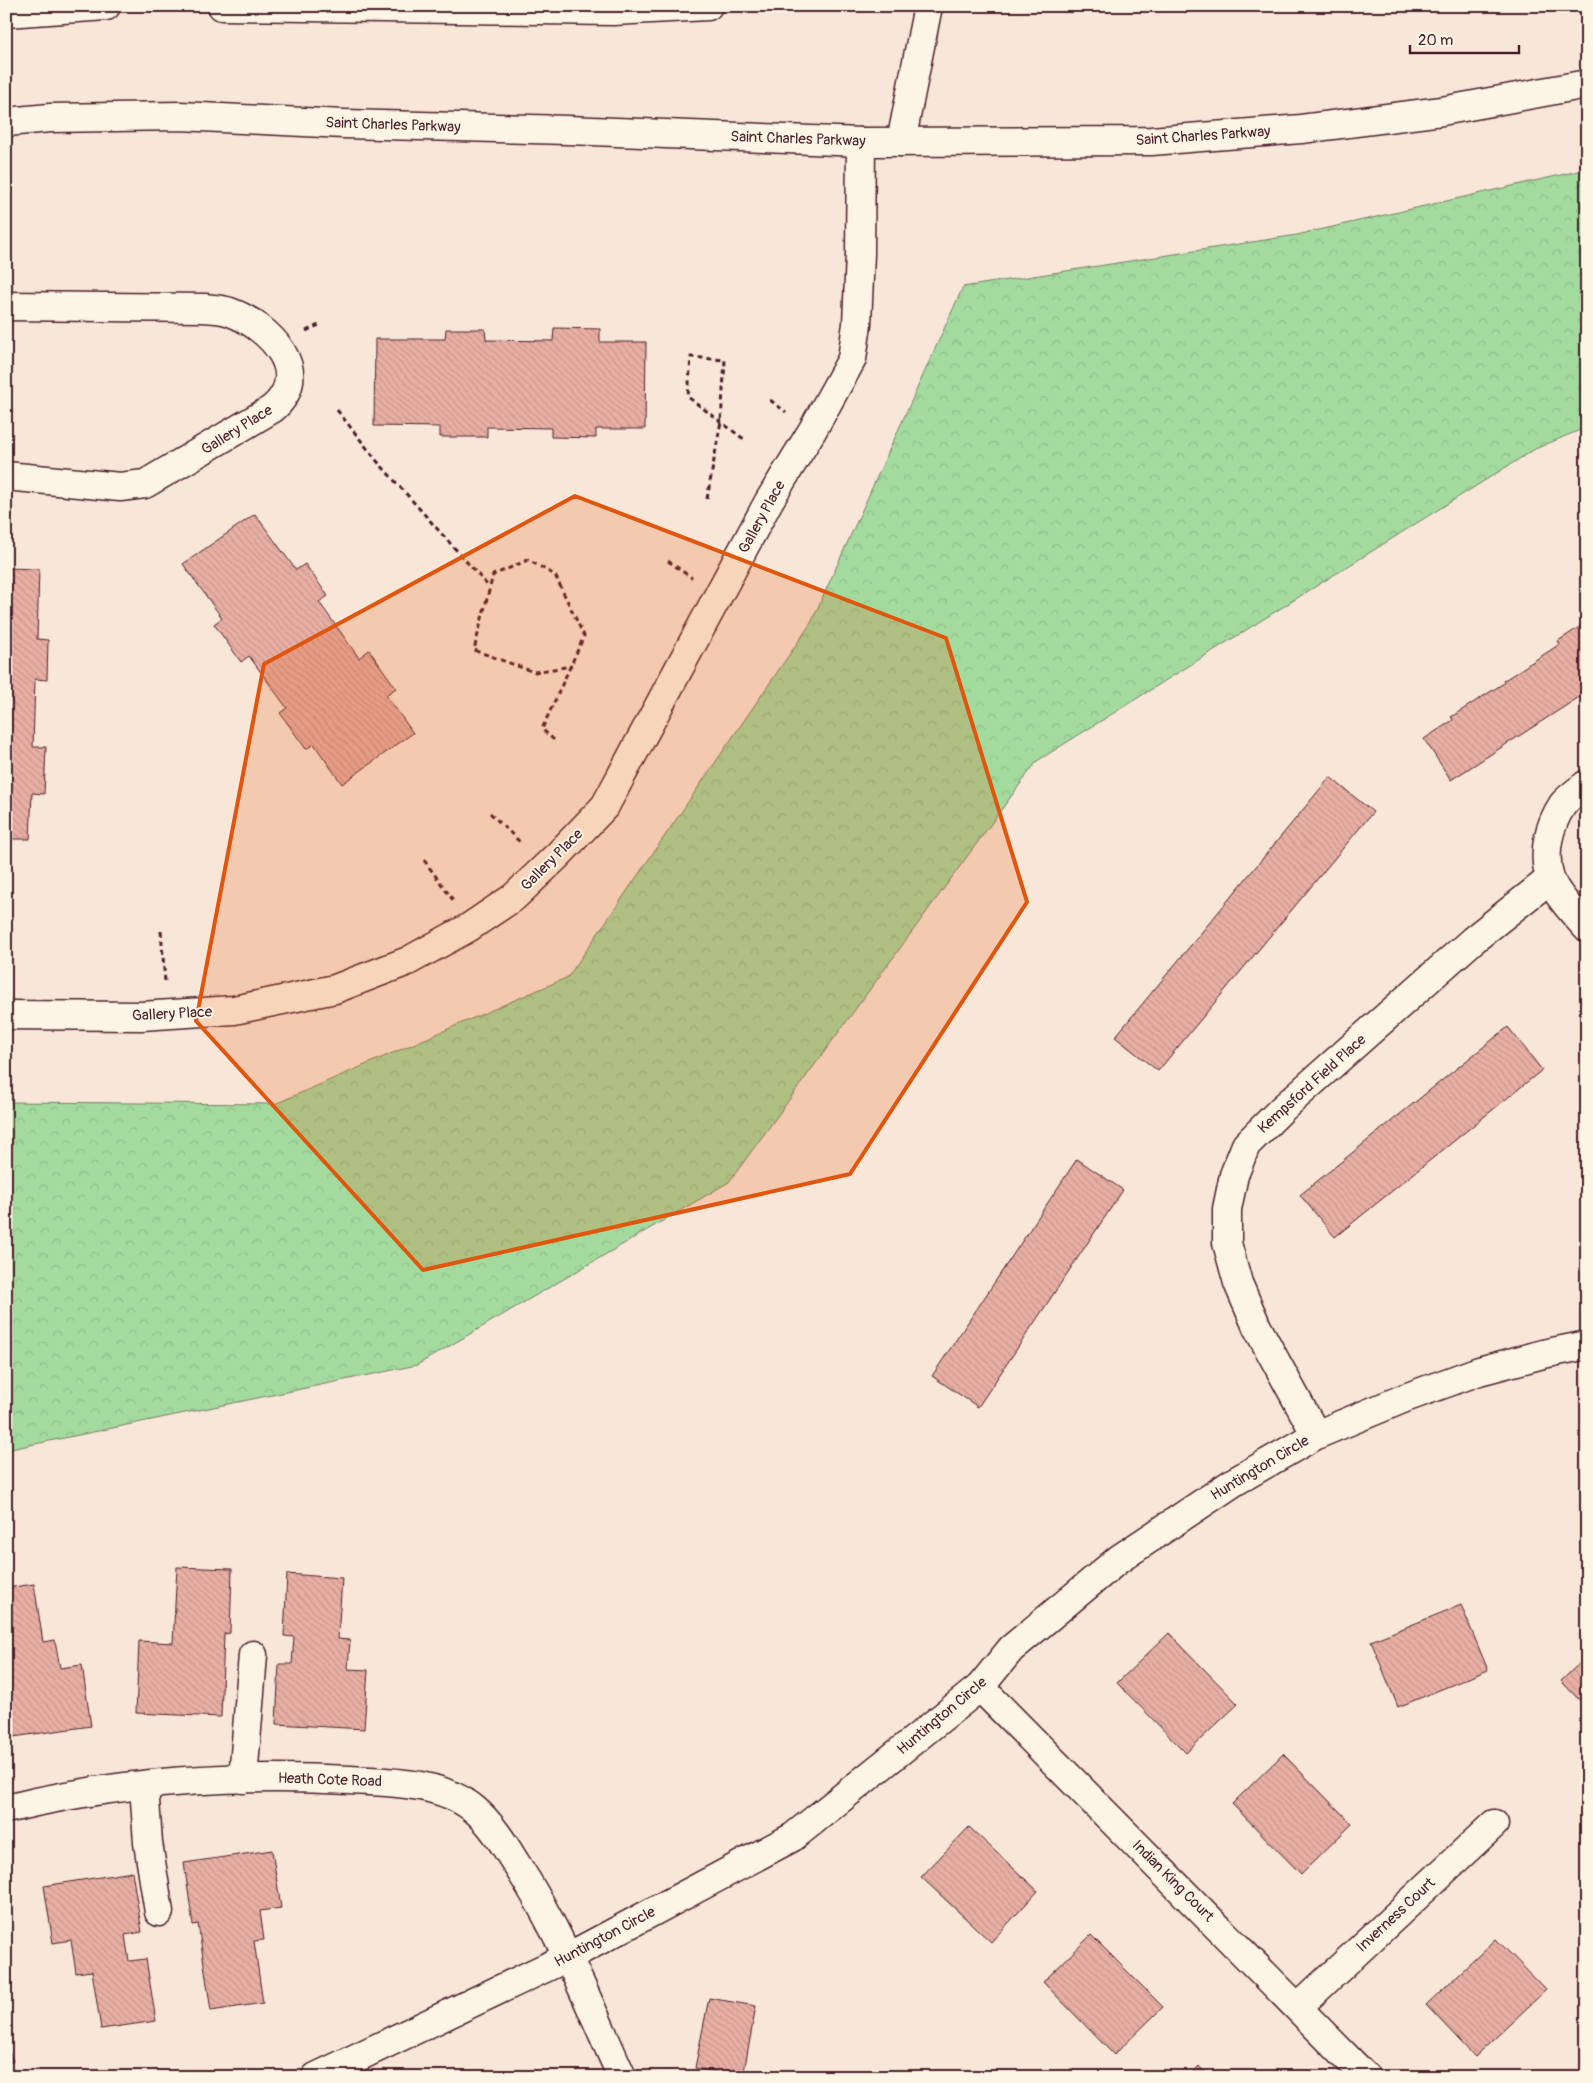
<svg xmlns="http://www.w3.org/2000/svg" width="1593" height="2083" font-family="Pangolin,sans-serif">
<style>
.forest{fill:url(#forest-crowns);stroke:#767d65}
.building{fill:url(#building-back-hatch);stroke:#4a1f2b}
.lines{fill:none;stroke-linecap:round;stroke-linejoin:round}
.minor-casing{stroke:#4a1f2b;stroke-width:31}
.major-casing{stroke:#4a1f2b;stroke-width:31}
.path{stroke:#4a1f2b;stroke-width:3;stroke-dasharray:5 4;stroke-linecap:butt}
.minor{stroke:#fcf5e5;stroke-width:28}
.major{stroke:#fcf5e5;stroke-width:28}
.marked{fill:#e0560e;fill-opacity:0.2;stroke:#e0560e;stroke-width:4;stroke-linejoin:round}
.labels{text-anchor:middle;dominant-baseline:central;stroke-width:4;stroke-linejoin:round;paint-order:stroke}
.street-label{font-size:15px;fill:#4a1f2b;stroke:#fcf5e5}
</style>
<defs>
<pattern id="forest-crowns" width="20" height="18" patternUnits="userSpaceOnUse" patternTransform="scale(1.25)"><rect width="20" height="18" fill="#a3db9f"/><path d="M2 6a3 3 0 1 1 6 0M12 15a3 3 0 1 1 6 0" fill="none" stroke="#8ebc89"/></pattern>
<pattern id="building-back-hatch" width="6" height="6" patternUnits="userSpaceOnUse" patternTransform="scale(1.25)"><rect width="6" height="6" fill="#e8afa4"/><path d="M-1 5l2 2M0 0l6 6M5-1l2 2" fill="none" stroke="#c8968d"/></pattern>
</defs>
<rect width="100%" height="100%" fill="#f8e7d8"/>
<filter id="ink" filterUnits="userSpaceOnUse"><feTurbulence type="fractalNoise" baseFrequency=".02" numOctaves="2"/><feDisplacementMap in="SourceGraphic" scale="10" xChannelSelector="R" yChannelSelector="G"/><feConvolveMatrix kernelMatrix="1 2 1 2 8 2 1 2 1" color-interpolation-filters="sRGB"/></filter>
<g filter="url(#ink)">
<!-- forest -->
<path class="forest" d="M1587,169V427L1535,449L1037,761L729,1182L417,1365L6,1450V1102L275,1104L568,977L811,623L963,287L1297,235Z"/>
<!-- building -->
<g class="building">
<path d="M554,328L600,329V342H646L645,429H596V438L551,437V428L487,427V437H440V427L374,426L375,339H445L446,329H485L486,340L553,341Z"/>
<path d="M255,514L296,570L305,564L328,596L319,602L359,658L369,650L396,688L386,695L413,733L342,784L314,744L306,749L280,713L287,708L249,656L241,662L214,624L222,618L183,564Z"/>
<path d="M6,568L39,569L37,639L48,640L47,680L35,679L33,747H46L44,794L32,793L30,839H6Z"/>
<path d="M1587,622V692L1451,780L1424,739L1453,720L1451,717L1504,683L1503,681L1560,644L1558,641Z"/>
<path d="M1330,777L1373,812L1158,1071L1115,1037Z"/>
<path d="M1508,1027L1542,1070L1335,1237L1300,1195Z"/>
<path d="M1077,1159L1123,1190L978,1407L932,1376Z"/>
<path d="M177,1567L232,1569L230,1633L224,1634L221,1717L136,1713L139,1641L173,1643Z"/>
<path d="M287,1574L342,1578L338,1639L350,1640L348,1669L368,1670L364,1729L276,1724L279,1664H292L294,1637L284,1636Z"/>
<path d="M34,1584L43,1642L55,1640L60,1668L82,1665L91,1726L6,1738V1588Z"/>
<path d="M1461,1605L1488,1670L1398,1707L1371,1641Z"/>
<path d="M1169,1633L1238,1704L1186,1753L1117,1683Z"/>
<path d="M1587,1656V1708L1561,1681Z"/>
<path d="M1283,1754L1352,1824L1301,1874L1232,1804Z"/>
<path d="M969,1827L1038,1891L991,1942L921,1877Z"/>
<path d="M272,1850L281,1908L260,1911L264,1940L254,1941L263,2003L211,2011L198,1924L193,1925L184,1863Z"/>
<path d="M132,1872L142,1932L125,1935L129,1961L146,1959L156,2021L101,2029L92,1971L76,1973L71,1940L53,1943L44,1886Z"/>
<path d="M1091,1935L1163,2007L1114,2055L1043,1982Z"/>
<path d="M1496,1939L1546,1990L1475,2057L1426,2005Z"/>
<path d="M709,1998L756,2006L743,2077L695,2068Z"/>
<path d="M6,2044L13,2061L6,2064Z"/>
<path d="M1199,2066L1209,2077H1188Z"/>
</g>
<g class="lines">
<defs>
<g id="minor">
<path d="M901,142L928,6"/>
<path d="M6,306L204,308C212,309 222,309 230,312C269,326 315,373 272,409L145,484L120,487L6,476"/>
<path d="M1587,784C1579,790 1569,797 1563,804C1549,825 1542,853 1550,878C1554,892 1577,917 1587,928"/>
<path d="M6,1015L141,1016L234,1010L335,989L408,961L468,928L514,897L558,855L605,806L769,501L812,431L852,359L857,324L860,254L861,142"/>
<path d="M1316,1435L1257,1327L1238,1283L1227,1243V1209L1234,1175L1246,1145L1282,1109L1473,940L1550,879"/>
<path d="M980,1687L1366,2077"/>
<path d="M243,1779L253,1655"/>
<path d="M144,1786L148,1843L159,1912"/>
<path d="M6,1809C118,1781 236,1774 350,1780C391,1782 441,1782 474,1809C491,1823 504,1844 515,1862C559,1929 589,2004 622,2077"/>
<path d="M1298,2007L1494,1824"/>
<path d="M316,2077L568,1957L793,1837L980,1687L1011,1649L1119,1559L1234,1482L1316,1435L1405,1398L1479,1371L1543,1354L1587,1345"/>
</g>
<g id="major">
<path d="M222,6L613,11L708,6"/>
<path d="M6,13L106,6"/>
<path d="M6,122L50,118L180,116L344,124L568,130L861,142L1151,141L1301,129L1442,111L1587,84"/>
</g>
</defs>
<!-- minor casing -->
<use href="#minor" class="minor-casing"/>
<!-- major casing -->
<use href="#major" class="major-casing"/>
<!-- path -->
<g class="path">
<path d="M306,331L319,325"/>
<path d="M770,400L786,412"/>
<path d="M337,410L377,461L489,587"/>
<path d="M707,499L721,421L725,360L691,357L688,397L745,440"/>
<path d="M668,561L692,578"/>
<path d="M554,740L542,729L584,636L555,575L528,560L493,575L474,650L534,672L572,666"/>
<path d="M490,813L522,844"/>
<path d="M424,860L453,900"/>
<path d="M161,931L165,982"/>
</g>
<!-- minor -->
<use href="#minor" class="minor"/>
<!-- major -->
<use href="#major" class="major"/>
</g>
</g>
<!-- marked area -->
<path class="marked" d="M575,496L946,638L1027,902L850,1174L423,1270L196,1021L264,664Z"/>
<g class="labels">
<!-- street labels -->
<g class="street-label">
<text transform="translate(393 125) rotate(2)">Saint Charles Parkway</text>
<text transform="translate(1203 136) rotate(-4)">Saint Charles Parkway</text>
<text transform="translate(798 139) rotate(2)">Saint Charles Parkway</text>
<text transform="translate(237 430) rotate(-32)">Gallery Place</text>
<text transform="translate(762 517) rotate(-61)">Gallery Place</text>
<text transform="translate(552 860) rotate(-45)">Gallery Place</text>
<text transform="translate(172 1014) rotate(-3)">Gallery Place</text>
<text transform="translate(1312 1084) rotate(-42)">Kempsford Field Place</text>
<text transform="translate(1260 1468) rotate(-31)">Huntington Circle</text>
<text transform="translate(942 1716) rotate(-40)">Huntington Circle</text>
<text transform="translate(330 1780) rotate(2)">Heath Cote Road</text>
<text transform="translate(1173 1881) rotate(45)">Indian King Court</text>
<text transform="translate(1396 1915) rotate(-43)">Inverness Court</text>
<text transform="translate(605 1937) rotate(-28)">Huntington Circle</text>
</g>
</g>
<!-- margin -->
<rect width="1593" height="2083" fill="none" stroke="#fcf5e5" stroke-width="25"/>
<rect x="12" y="12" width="1568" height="2058" fill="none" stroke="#4a1f2b" stroke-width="2" filter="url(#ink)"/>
<!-- scale -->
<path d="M1410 45v8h109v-8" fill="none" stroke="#4a1f2b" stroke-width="2.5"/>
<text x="1418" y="45" font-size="15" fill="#4a1f2b" stroke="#fcf5e5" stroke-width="4" paint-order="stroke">20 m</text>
</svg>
